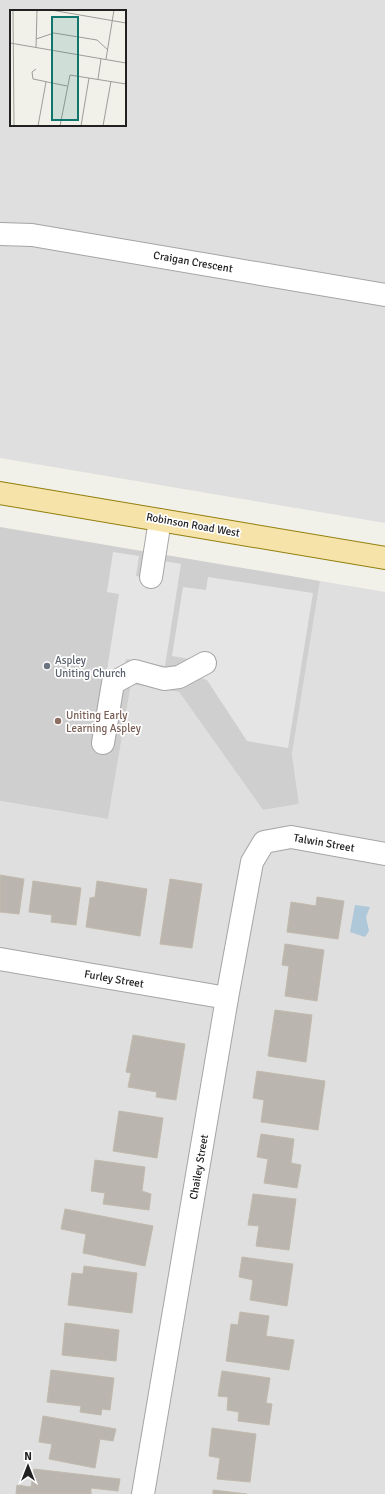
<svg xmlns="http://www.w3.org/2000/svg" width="385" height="1494" font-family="Signika,sans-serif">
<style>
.residential{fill:#dfdfdf;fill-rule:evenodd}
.religious{fill:#cfcfcf}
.parking{fill:#e5e5e5}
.water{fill:#aec8da}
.building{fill:#bab6af;stroke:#c1baac}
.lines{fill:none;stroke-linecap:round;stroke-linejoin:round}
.minor-casing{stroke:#a5a5a5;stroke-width:24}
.major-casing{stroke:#927f0d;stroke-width:24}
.minor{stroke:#fff;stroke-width:22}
.major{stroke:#f5e3aa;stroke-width:22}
.worship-dot{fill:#6b7280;stroke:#fff;stroke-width:1.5}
.education-dot{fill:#8d6e63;stroke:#fff;stroke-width:1.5}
.labels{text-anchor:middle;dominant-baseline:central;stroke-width:3.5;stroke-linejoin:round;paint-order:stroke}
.street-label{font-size:11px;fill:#212121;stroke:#fff}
.worship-label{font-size:11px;fill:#5b616d;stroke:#fff;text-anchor:start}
.education-label{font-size:11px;fill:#785e54;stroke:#fff;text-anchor:start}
.inset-road{fill:none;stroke:#9e9d99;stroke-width:1}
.view{fill:#0f766e;fill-opacity:0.15;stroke:#0f766e;stroke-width:2}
.inset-edge{fill:none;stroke:#212121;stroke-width:2}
</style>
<rect width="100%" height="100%" fill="#f1f0e9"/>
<!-- residential -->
<g class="residential">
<path d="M0,0H385V523L0,458ZM11,11H125V125H11Z"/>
<path d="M320,581L385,592V1494H0V801L108,819L131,684L179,692L263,810L299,804L292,754Z"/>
</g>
<!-- religious -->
<path class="religious" d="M0,527L320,581L292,754L299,804L263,810L179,692L131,684L108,819L0,801Z"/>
<!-- parking -->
<g class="parking">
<path d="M113,552L139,556L136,576L160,580L164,561L181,564L165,666L126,659L125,665L114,671L107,670L119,594L107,592Z"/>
<path d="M208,577L313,593L288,748L247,741L207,680L200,678L190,659L172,656L183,587L206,590Z"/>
</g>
<!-- water -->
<path class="water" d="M355,905L370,907L366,917L369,931L365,937L350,932Z"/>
<!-- building -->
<g class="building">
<path d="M0,875L24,879L19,914L0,912Z"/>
<path d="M170,879L202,884L192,948L160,944Z"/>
<path d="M33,881L81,888L76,925L51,922L52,915L29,912Z"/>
<path d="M97,881L147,889L140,936L86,927L90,898L95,897Z"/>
<path d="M317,897L344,901L338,939L287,932L291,902L316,906Z"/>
<path d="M285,944L324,950L317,1001L285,996L289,966L282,965Z"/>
<path d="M275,1010L312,1015L306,1062L268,1056Z"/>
<path d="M133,1035L185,1044L176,1100L156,1097L157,1092L128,1087L131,1073L126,1072Z"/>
<path d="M257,1071L325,1081L318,1130L261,1122L264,1100L253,1098Z"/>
<path d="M119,1111L163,1118L157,1158L113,1151Z"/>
<path d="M261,1134L294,1139L291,1163L301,1165L297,1188L264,1183L268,1159L257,1157Z"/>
<path d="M95,1160L145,1167L142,1191L151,1194L149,1210L103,1204L105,1193L91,1191Z"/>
<path d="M253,1194L296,1199L289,1250L256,1246L259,1226L248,1225Z"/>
<path d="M65,1209L153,1226L145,1266L83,1253L86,1234L61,1229Z"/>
<path d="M242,1257L293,1264L287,1306L250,1300L253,1280L239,1277Z"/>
<path d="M84,1266L137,1273L132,1313L68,1305L72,1273L83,1274Z"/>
<path d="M240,1312L269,1316L266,1336L294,1340L289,1370L226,1361L231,1324L238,1325Z"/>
<path d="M65,1323L119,1330L116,1361L62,1355Z"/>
<path d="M51,1370L114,1378L110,1410L102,1409L101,1415L80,1412L81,1406L47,1402Z"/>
<path d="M222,1371L270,1378L266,1403L272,1404L269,1425L238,1421L239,1412L227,1410L228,1397L218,1396Z"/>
<path d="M43,1416L116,1429L113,1441L100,1439L95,1468L49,1459L52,1444L39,1442Z"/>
<path d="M212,1428L256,1434L250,1482L217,1479L220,1458L209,1456Z"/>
<path d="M34,1469L120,1479L118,1491L91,1488V1494H16L17,1485L31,1487Z"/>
<path d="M213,1490L247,1494H213Z"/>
</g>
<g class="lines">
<defs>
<g id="minor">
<path d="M0,234L32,235L385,295"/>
<path d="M151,577L160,520"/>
<path d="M103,743L113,683L135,671L164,679L179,677L205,663"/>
<path d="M0,959L227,998"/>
<path d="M143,1494L227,998L252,862L264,842L291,837L385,854"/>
</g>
<path id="major" d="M0,493L385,558"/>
</defs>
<!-- minor casing -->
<use href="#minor" class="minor-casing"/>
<!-- major casing -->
<use href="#major" class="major-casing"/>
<!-- minor -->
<use href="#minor" class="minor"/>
<!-- major -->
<use href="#major" class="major"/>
</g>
<!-- markers -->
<circle class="worship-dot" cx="47" cy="666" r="4"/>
<circle class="education-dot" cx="58" cy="721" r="4"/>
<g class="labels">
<!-- street labels -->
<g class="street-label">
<text transform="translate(193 262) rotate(10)">Craigan Crescent</text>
<text transform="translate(193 525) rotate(10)">Robinson Road West</text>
<text transform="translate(324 843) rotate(10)">Talwin Street</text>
<text transform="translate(114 979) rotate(10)">Furley Street</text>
<text transform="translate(199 1167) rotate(-80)">Chailey Street</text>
</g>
<!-- worship labels -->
<g class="worship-label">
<text x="55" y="660">Aspley<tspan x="55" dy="13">Uniting Church</tspan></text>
</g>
<!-- education labels -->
<g class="education-label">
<text x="66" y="715">Uniting Early<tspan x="66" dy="13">Learning Aspley</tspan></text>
</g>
</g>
<!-- overview -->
<g transform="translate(10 10)">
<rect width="116" height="116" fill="#f1f0e9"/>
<path class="inset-road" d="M3,0L4,116M41,0L116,13M26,29L44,23L87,30L98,40M0,33L116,53M26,38L27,0M96,49L104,0M26,59L22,62L23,69L57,76M88,69L91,49M28,116L36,72M50,116L60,65L116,74M71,116L79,68M93,116L101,71"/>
<path class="view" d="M42,7H68V110H42Z"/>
<rect width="116" height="116" class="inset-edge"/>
</g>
<!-- north arrow -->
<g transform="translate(28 1466)" stroke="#ffffff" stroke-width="3" paint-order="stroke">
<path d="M0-3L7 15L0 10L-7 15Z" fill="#212121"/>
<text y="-6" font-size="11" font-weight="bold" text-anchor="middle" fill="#212121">N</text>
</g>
</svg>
